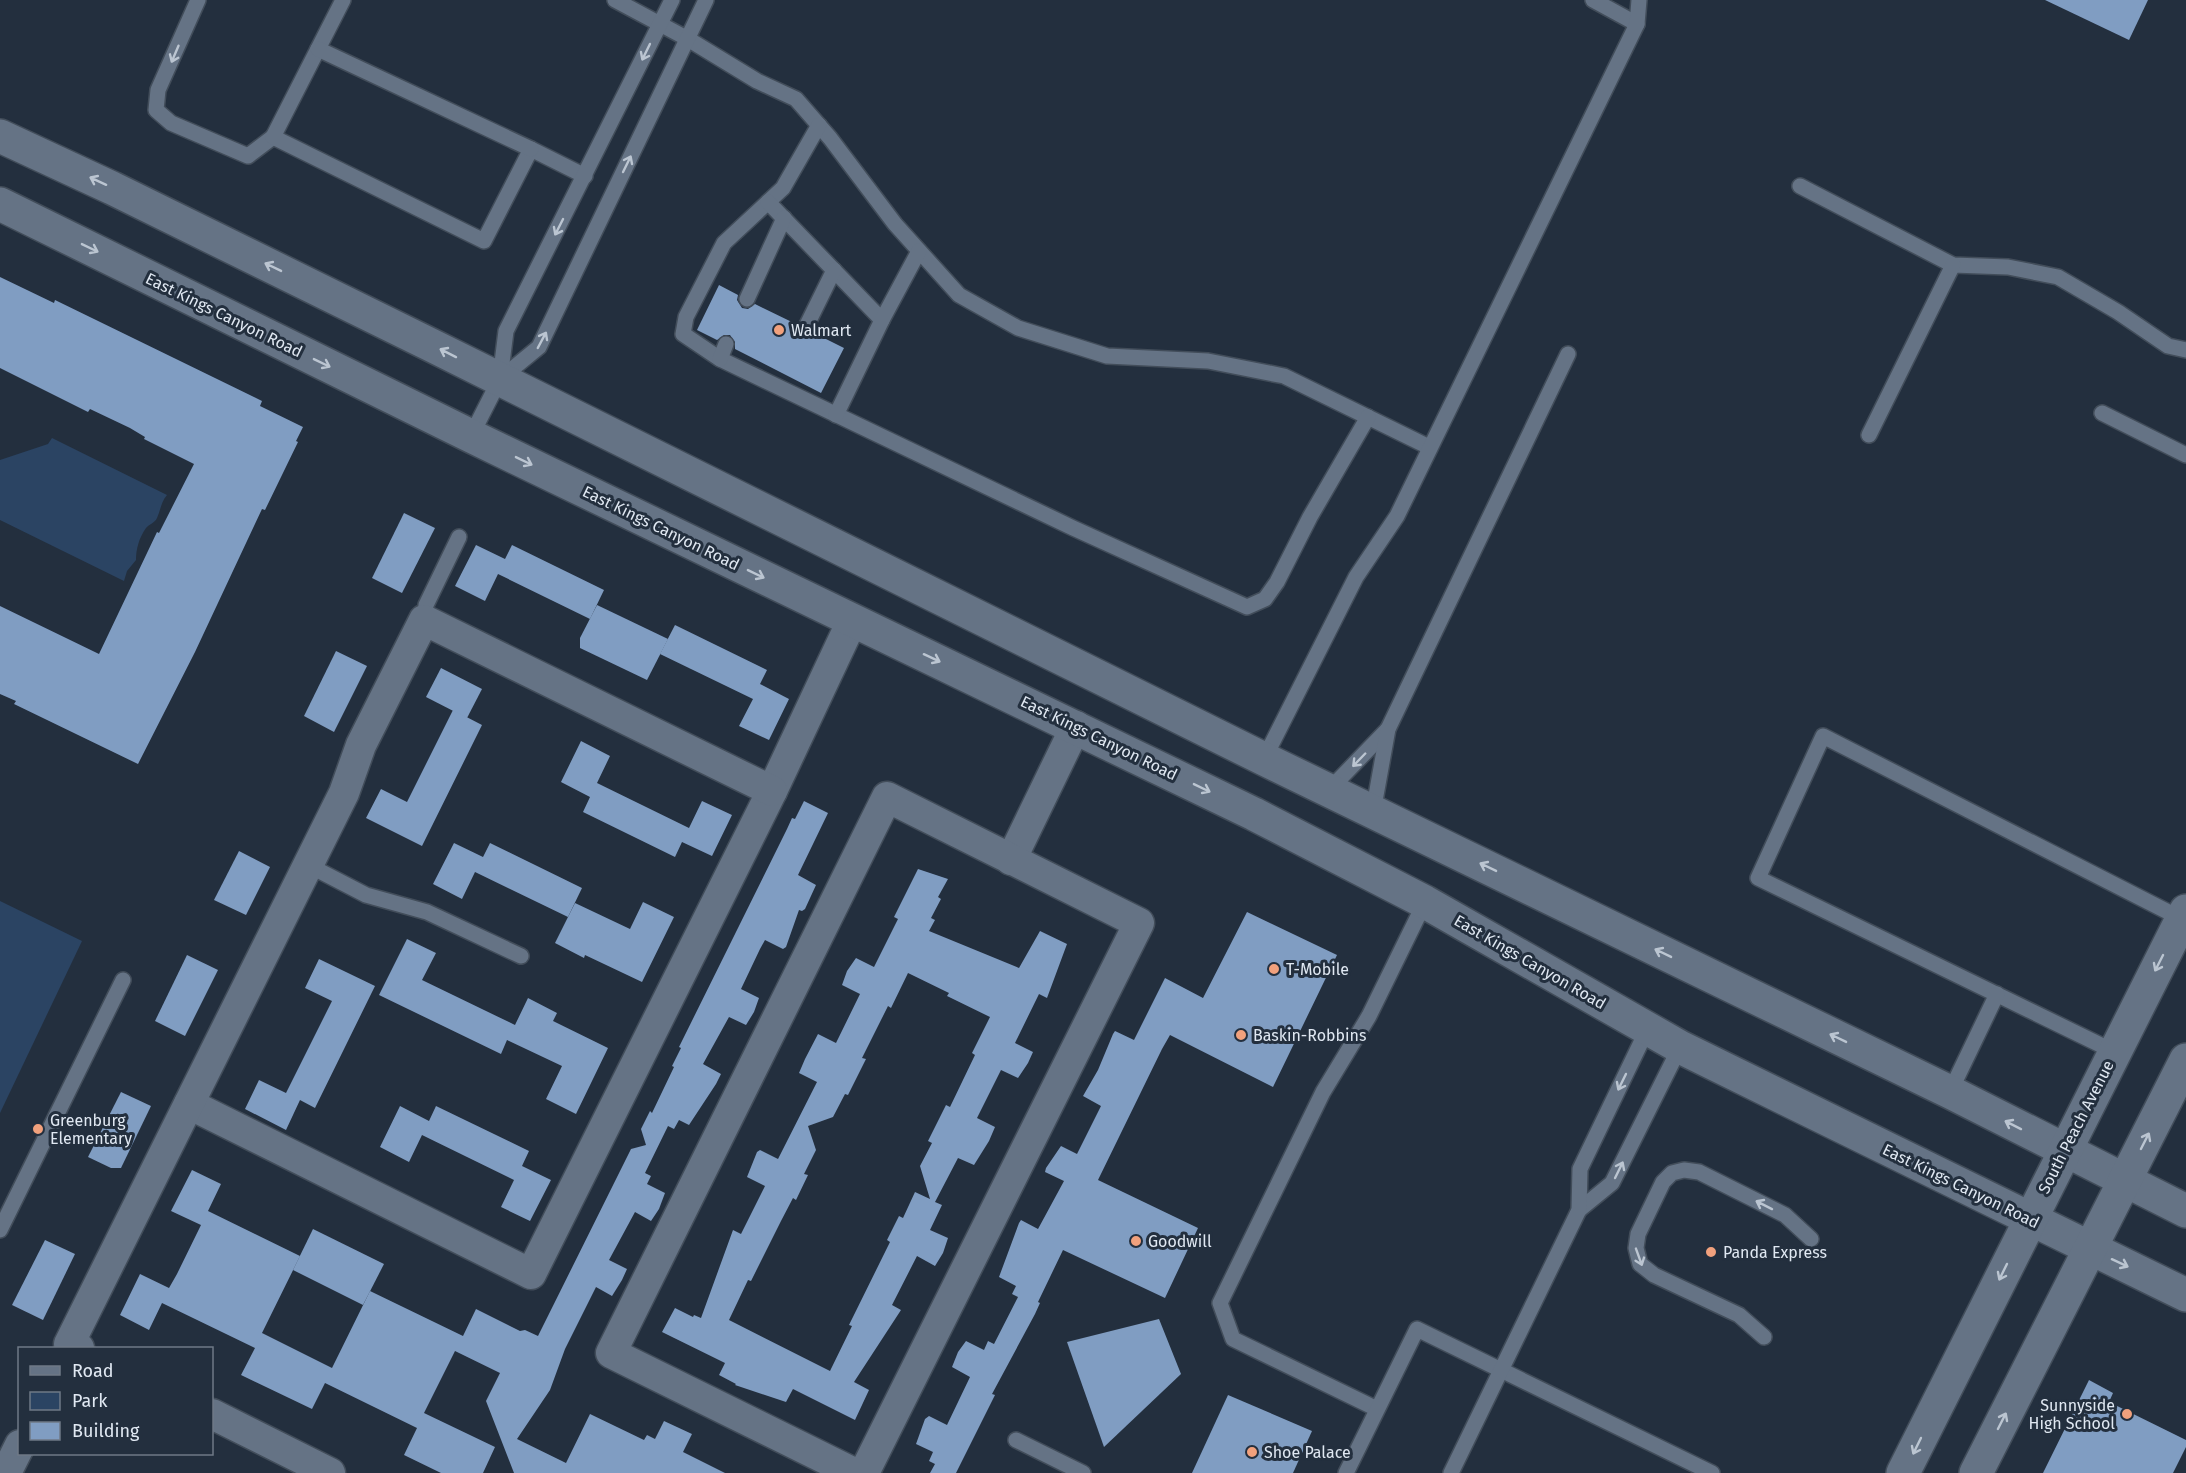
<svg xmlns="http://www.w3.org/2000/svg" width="2186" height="1473" font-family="'Fira Sans',sans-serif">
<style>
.green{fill:#2b4463}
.building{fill:#809dc2;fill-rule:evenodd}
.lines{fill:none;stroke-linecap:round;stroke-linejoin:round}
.service-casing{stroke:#424d5a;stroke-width:18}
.minor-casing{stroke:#424d5a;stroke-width:33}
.secondary-casing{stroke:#424d5a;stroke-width:36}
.service{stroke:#657385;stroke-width:15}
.minor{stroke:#657385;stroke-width:30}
.secondary{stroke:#657385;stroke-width:33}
.oneway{stroke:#bbc5d1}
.poi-dot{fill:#f1a17d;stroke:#232f3e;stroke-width:2}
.labels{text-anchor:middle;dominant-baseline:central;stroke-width:6;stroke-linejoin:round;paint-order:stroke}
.street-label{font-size:16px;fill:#e0e8f2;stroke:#232f3e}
.poi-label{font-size:16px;fill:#e0e8f2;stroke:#232f3e;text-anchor:start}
</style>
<rect width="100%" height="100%" fill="#232f3e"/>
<!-- green -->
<g class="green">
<path d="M52,438L167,495C161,502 161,509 157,518C155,523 149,524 146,528C139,538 136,549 136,560L127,571L124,581L0,520V460L48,444Z"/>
<path d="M0,901L82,941L0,1113Z"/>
</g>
<!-- building -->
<g class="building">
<path d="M2045,0H2148L2129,40Z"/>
<path d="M0,277L54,303L55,300L262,401L260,406L303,427L296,441L298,442L265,510L262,509L195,652L138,764L14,704L16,701L0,694V606L99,654L157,532L159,533L194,464L144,439L145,437L130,428L90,409L88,412L0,368Z"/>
<path d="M719,285L738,295L737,300L742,308L748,309L755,304L796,324L795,330L800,337L806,339L814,333L844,348L821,393L735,349V342L730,335H724L717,340L697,330Z"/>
<path d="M404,513L435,528L402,593L372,578Z"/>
<path d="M476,545L505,559L512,545L604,590L590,619L498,574L485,601L455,586Z"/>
<path d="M597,605L668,639L647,680L580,648V638Z"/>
<path d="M675,625L767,670L760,684L789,699L769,740L739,726L753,699L660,654Z"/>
<path d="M336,651L367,666L334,732L304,716Z"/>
<path d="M441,668L482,689L467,718L426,697Z"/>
<path d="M453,710L482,725L422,846L366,818L381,789L407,802Z"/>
<path d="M581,741L610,756L597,783L689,828L702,801L732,815L712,856L682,842L675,857L583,812L590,797L561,782Z"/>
<path d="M804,801L828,813L798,875L816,885L805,909L802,911L799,910L786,947L783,949L765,940L760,949L741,989L759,998L754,1012L746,1025L729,1017L703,1064L721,1074L716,1084L689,1125L679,1120L674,1129L668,1126L645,1173L651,1176L647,1184L665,1193L659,1209L651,1221L635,1212L609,1260L627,1269L622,1280L612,1296L596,1287L565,1349L550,1390L517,1439L566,1463L590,1414L644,1440L647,1435L655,1439L664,1421L692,1434L683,1452L725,1473H514L486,1401L500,1373L455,1351L424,1413L495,1447L483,1473H441L404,1455L417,1428L325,1383L312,1409L241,1375L255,1348L162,1303L149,1330L120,1315L140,1274L169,1288L177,1274L201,1225L171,1211L192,1170L221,1184L208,1211L300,1256L262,1333L332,1368L370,1291L463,1336L476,1309L520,1331L525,1330L538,1336L631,1149L646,1145L641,1129L650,1111L652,1113L674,1067L672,1066L681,1048L679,1047L787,829L792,818L795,819Z"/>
<path d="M454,843L483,857L490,843L582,888L568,917L475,872L462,899L433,884Z"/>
<path d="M239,851L270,867L246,915L214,900Z"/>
<path d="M918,869L948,879L938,897L941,899L931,918L935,920L929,931L1019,968L1040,931L1067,944L1047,998L1039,994L1015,1043L1033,1052L1028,1063L1018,1078L1001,1070L977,1118L995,1127L989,1141L974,1165L958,1158L935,1202L942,1205L930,1230L948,1238L943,1253L935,1266L917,1256L892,1305L901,1310L854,1382L869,1390L855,1420L793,1389L786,1402L735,1385L736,1384L719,1375L725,1363L662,1332L675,1308L693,1317L694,1315L701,1318L733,1230L741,1234L765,1186L747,1177L757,1152L760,1150L778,1159L817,1082L799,1073L805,1059L818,1034L836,1043L860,994L842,985L847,971L856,958L874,967L898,919L894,917ZM908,973L949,993L947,996L990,1017L972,1053L975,1055L950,1107L946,1105L928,1141L932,1143L920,1166L930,1199L915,1192L903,1218L899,1216L887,1240L890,1242L849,1325L852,1326L830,1371L729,1320L748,1280L751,1281L781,1221L793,1198L796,1200L808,1175L804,1174L816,1150L808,1126L833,1117L845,1094L848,1095L866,1059L862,1058L888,1006L891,1008Z"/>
<path d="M643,902L674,917L642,982L585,955L584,958L555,943L575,903L630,929Z"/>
<path d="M1247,912L1337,955L1273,1087L1170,1035L1162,1049L1098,1180L1198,1228L1165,1298L1063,1250L1038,1302L1040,1303L1035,1314L992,1394L995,1395L956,1473H930L935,1464L929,1461L933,1452L916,1444L925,1419L929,1416L947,1425L970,1377L952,1367L958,1352L966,1341L984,1350L988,1341L994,1344L1018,1297L1012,1294L1016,1286L999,1277L1019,1223L1021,1220L1038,1229L1064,1181L1045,1172L1046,1168L1061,1146L1077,1154L1101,1106L1083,1096L1098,1070L1113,1034L1115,1031L1134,1040L1165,978L1203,998Z"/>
<path d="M407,939L436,953L422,980L515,1025L528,998L557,1013L553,1021L608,1048L576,1114L546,1099L562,1066L507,1040L501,1054L379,995Z"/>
<path d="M187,955L218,970L185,1036L155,1021Z"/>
<path d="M319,959L375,986L315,1108L300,1100L286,1130L245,1109L259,1080L286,1093L332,1001L305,988Z"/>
<path d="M121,1092L151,1106L121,1168H111L88,1157Z"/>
<path d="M400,1106L429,1121L436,1106L529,1151L522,1166L551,1180L530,1221L501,1207L514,1180L422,1135L409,1162L380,1147Z"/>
<path d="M313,1229L384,1264L363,1305L293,1270Z"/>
<path d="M45,1240L75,1254L43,1320L12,1305Z"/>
<path d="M1159,1319L1181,1374L1104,1447L1067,1342Z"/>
<path d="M2089,1380L2113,1393L2109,1402L2186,1440V1447L2173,1473H2043Z"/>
<path d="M1228,1395L1312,1431L1293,1473H1192Z"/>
</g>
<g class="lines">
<defs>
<g id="service">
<path d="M198,0L158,90L156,110L171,123L248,156L273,137"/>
<path d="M343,0L273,137L484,241L531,149L585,176"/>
<path d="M615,0L688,39L757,81L796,99L830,138L895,224L959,295L1018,328L1107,356L1208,361L1284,376L1429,447"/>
<path d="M1593,0L1637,24"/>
<path d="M318,49L531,149"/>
<path d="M819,125L783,188L724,243L686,317L683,334L720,359L1073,528L1247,607L1265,599L1277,582L1310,517L1368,417"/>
<path d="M1800,186L1953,265L2008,267L2058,277L2118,312L2168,346L2186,350"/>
<path d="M768,202L882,320"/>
<path d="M747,299L784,218"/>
<path d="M805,329L834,270"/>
<path d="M720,359L726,344"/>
<path d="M500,379L539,347L706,0"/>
<path d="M2102,413L2186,455"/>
<path d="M836,415L882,320L919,251"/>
<path d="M1869,435L1953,265"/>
<path d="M471,436L500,379L506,331L672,0"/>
<path d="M424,620L426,605L459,537"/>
<path d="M1264,759L1356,577L1397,516L1637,24L1639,0"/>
<path d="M1329,790L1388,729"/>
<path d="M1373,812L1388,729L1568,354"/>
<path d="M308,865L366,895L427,912L521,956"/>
<path d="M2115,1052L1758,878L1823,736L2182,919"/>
<path d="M1950,1092L1997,994"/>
<path d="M1579,1210L1612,1183L1680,1047"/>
<path d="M0,1230L123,980"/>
<path d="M1764,1337L1739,1315L1654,1275L1640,1264L1636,1248L1638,1234L1663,1182L1672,1173L1684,1170L1699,1172L1785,1215L1811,1239"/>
<path d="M1377,1409L1233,1339L1220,1303L1323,1092L1369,1016L1425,902"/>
<path d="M1016,1440L1083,1473"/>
<path d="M1346,1473L1417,1329L1712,1473"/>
<path d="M1451,1473L1579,1210L1580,1169L1647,1030"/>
</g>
<g id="minor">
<path d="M1011,860L1076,726"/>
<path d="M189,1104L531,1274L772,791L852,621"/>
<path d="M79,1348L69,1344L344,793L361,745L424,620L772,791"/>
<path d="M212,1414L330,1473"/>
<path d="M6,1473L20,1445"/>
<path d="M854,1473L611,1353L887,797L1139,923L864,1473"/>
</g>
<g id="secondary">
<path d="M0,136L112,188L431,345L1264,759L1950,1092L2186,1211"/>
<path d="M0,204L471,436L1254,814L1425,902L1680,1047L2186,1295"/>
<path d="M1903,1473L2186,911"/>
<path d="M1976,1473L2186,1060"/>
</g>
</defs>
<!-- service casing -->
<use href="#service" class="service-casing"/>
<!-- minor casing -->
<use href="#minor" class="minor-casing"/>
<!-- secondary casing -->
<use href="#secondary" class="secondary-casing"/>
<!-- service -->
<use href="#service" class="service"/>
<!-- minor -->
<use href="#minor" class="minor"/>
<!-- secondary -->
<use href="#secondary" class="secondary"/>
</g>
<!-- one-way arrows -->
<defs><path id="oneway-shaft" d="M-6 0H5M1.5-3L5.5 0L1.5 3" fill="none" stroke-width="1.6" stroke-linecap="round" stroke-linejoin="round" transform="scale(1.5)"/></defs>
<g class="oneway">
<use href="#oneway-shaft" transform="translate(646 52) rotate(116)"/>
<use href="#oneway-shaft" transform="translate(175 54) rotate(113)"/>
<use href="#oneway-shaft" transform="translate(627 164) rotate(-64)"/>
<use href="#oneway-shaft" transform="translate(98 181) rotate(-155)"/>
<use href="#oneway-shaft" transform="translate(559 227) rotate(117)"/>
<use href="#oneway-shaft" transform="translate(90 248) rotate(26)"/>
<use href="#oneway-shaft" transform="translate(273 267) rotate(-154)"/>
<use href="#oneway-shaft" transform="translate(542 340) rotate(-62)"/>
<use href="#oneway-shaft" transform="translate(448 353) rotate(-153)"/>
<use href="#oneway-shaft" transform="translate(322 363) rotate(26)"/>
<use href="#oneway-shaft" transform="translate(524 461) rotate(26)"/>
<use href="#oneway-shaft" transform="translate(756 574) rotate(26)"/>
<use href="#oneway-shaft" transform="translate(932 658) rotate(25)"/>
<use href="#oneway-shaft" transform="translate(1359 760) rotate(134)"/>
<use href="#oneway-shaft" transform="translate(1202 788) rotate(26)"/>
<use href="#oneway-shaft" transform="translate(1488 867) rotate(-154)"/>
<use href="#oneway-shaft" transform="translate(1663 953) rotate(-154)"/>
<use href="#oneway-shaft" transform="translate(2159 963) rotate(117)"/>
<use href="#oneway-shaft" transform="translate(1838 1038) rotate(-154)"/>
<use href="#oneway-shaft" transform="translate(1622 1082) rotate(116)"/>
<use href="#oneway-shaft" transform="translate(2013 1125) rotate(-153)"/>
<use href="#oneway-shaft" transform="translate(2145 1141) rotate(-63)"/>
<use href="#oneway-shaft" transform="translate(1619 1170) rotate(-64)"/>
<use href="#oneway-shaft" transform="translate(1764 1205) rotate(-153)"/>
<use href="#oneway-shaft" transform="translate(1639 1257) rotate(70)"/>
<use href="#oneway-shaft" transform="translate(2120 1263) rotate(25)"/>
<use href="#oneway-shaft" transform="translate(2003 1272) rotate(116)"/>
<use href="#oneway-shaft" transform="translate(2002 1421) rotate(-63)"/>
<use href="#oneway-shaft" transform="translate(1917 1446) rotate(116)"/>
</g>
<!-- markers -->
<g class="poi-dot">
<circle cx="779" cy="330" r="6"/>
<circle cx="1274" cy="969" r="6"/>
<circle cx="1241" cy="1035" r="6"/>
<circle cx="38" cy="1129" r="6"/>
<circle cx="1136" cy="1241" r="6"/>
<circle cx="1711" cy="1252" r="6"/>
<circle cx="2127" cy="1414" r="6"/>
<circle cx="1252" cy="1452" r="6"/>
</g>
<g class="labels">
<!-- street labels -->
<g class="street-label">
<text transform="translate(224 315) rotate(26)">East Kings Canyon Road</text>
<text transform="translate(661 528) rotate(26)">East Kings Canyon Road</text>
<text transform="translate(1099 738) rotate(26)">East Kings Canyon Road</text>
<text transform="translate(1530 962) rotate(30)">East Kings Canyon Road</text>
<text transform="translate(2076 1127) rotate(-63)">South Peach Avenue</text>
<text transform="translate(1961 1186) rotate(26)">East Kings Canyon Road</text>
</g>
<!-- poi labels -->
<g class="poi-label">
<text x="791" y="330">Walmart</text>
<text x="1286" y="969">T-Mobile</text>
<text x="1253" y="1035">Baskin-Robbins</text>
<text x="50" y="1120">Greenburg<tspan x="50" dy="18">Elementary</tspan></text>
<text x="1148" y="1241">Goodwill</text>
<text x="1723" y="1252">Panda Express</text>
<text x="2115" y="1405" text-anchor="end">Sunnyside<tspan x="2115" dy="18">High School</tspan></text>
<text x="1264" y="1452">Shoe Palace</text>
</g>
</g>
<!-- legend -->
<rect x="18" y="1347" width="195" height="108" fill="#232f3e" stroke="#6f7986" stroke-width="1.5"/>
<rect x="30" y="1366" width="30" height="9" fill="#657385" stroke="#6f7986" stroke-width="1.5"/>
<text x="72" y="1377" font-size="18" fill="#e0e8f2">Road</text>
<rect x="30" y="1392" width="30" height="18" fill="#2b4463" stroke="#6f7986" stroke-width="1.5"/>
<text x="72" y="1407" font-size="18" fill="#e0e8f2">Park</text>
<rect x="30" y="1422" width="30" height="18" fill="#809dc2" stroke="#6f7986" stroke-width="1.5"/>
<text x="72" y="1437" font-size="18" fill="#e0e8f2">Building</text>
</svg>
